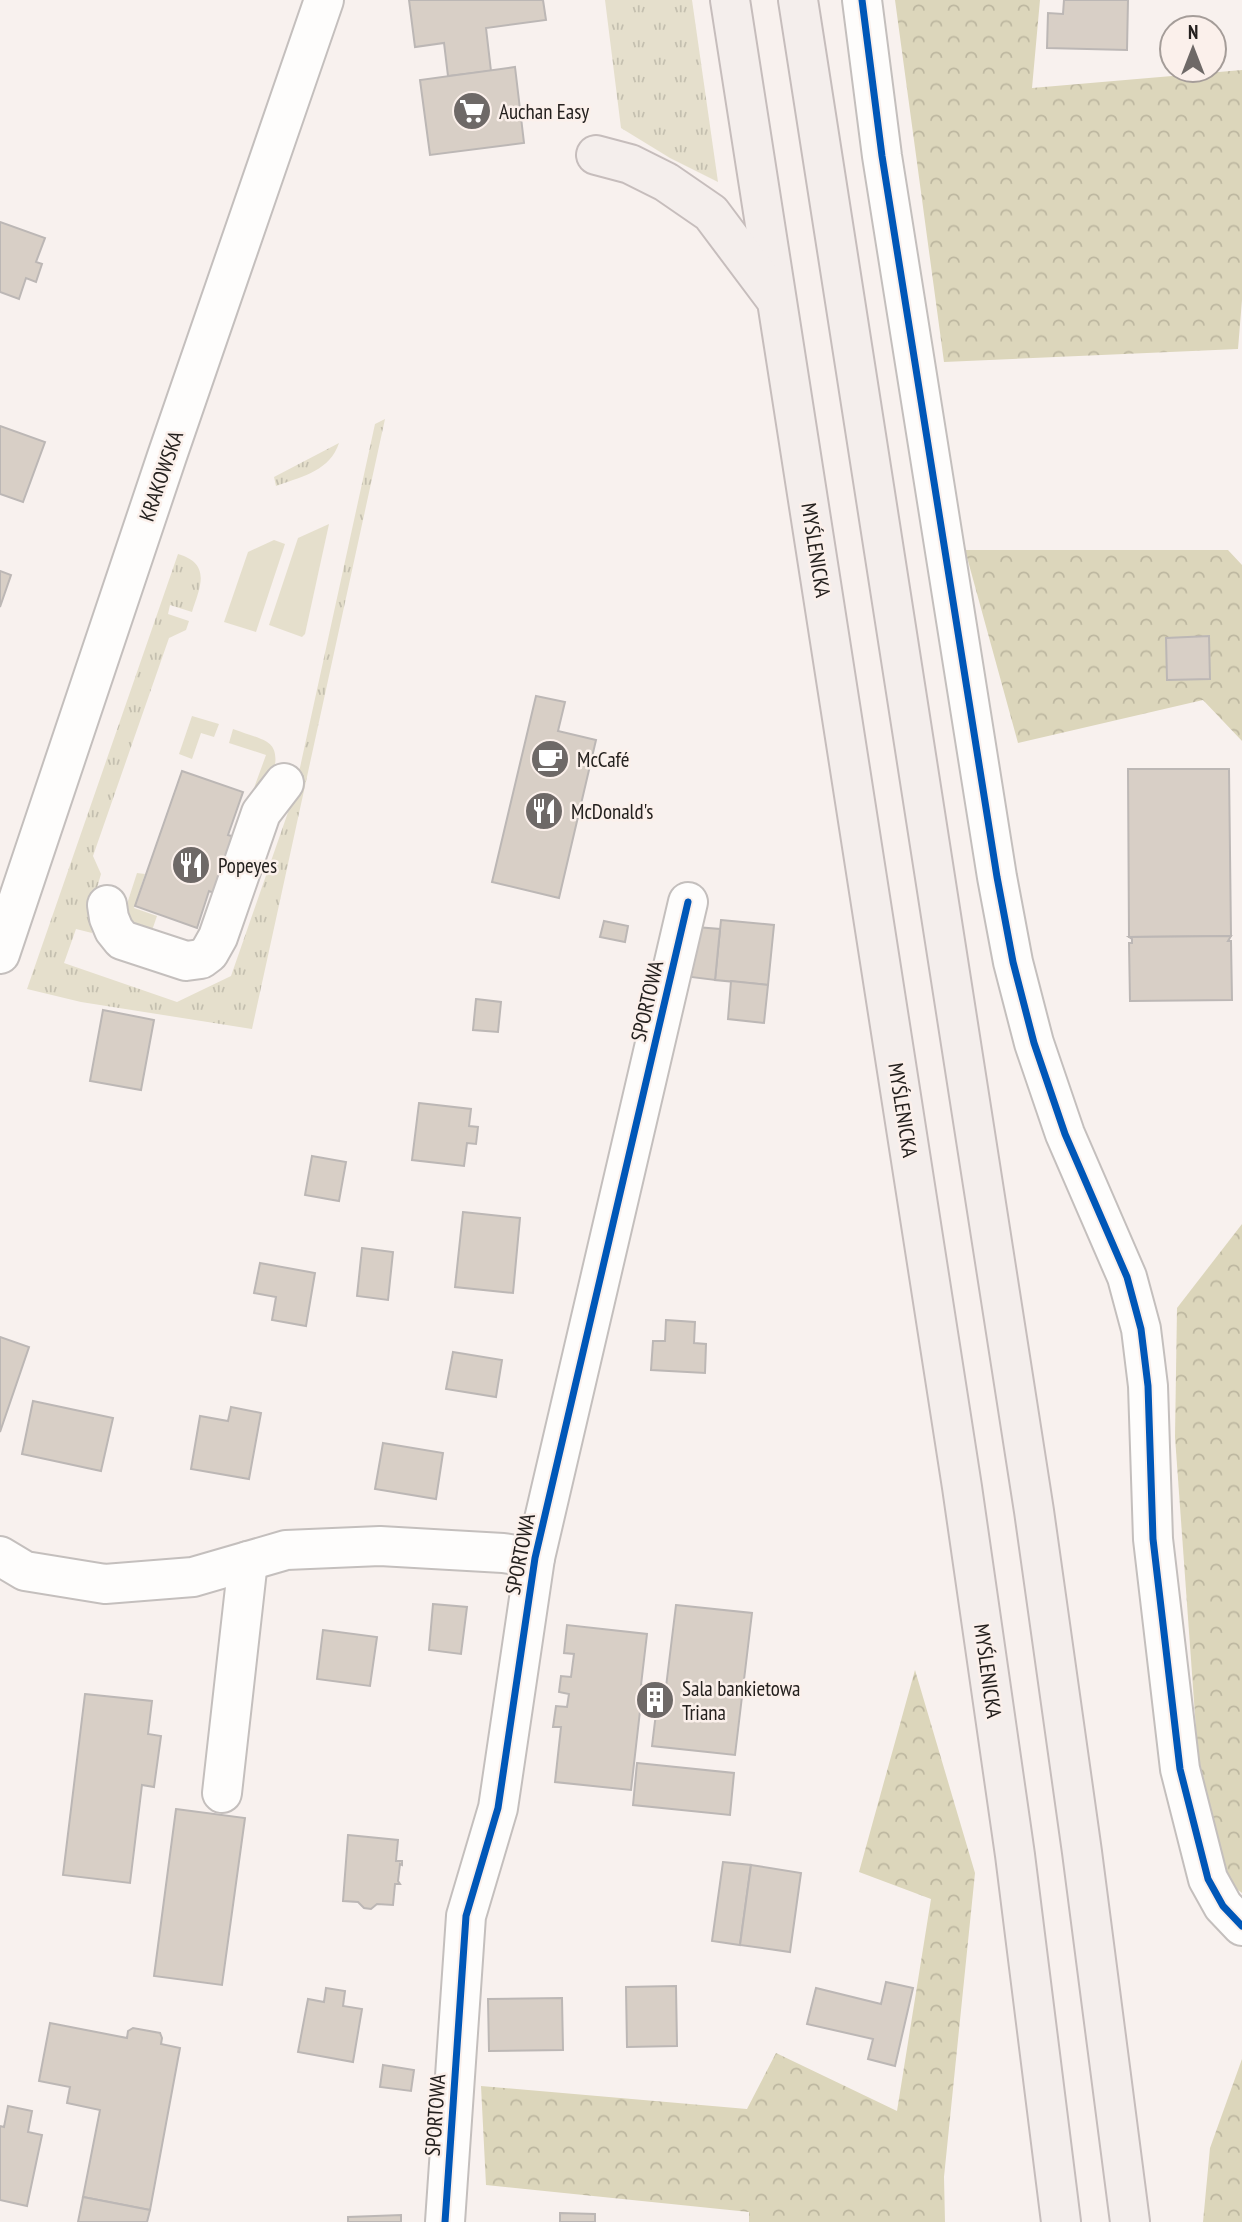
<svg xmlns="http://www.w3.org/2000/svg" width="1242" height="2222" font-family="'PT Sans Narrow',sans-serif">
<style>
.grass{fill:url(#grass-tufts)}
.forest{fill:url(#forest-crowns)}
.garden{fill:#e5dfcc}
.building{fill:#d8cfc6;stroke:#bcb7b5;stroke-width:2}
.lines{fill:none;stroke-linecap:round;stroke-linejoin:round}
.minor-casing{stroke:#c4bfbd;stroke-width:42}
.highway-casing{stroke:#c6bdbc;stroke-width:42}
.minor{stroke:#fefdfc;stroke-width:38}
.highway{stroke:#f4eeec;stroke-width:38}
.cycleway-casing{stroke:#fbf0eb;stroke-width:11}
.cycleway{stroke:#0057b8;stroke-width:7}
.labels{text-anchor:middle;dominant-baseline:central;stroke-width:5;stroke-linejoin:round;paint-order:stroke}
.poi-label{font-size:21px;fill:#24201e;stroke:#fbf0eb;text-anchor:start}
.street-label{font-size:21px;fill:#24201e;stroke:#fbf0eb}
</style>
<defs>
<pattern id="grass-tufts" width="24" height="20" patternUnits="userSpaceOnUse" patternTransform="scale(1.75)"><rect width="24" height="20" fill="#e5dfcc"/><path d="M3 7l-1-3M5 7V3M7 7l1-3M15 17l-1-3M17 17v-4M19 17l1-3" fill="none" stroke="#c4bfaf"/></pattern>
<pattern id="forest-crowns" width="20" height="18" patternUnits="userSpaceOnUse" patternTransform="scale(1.75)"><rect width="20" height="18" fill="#dcd6bb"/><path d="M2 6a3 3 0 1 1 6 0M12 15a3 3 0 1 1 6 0" fill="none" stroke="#bdb7a0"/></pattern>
</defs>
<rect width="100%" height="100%" fill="#f8f1ee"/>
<!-- grass -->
<g class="grass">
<path d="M605,0H692L718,182L670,158L621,128Z"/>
<path d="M385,419L252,1029L81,1002L27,989L178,554C212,564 200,587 192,612L170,605L168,614L189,621L186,630L169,638L93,856L101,874C95,895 90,911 92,933L76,929L64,963L177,1002L231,976L294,795L375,424Z"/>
<path d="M339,443C330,470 304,476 279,485L276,486L274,477Z"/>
</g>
<!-- forest -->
<g class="forest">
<path d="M895,0H1040L1032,88L1242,70V300L1238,349L944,362Z"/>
<path d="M965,550H1228L1242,565V741L1203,700L1018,743Z"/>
<path d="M1242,1224V1893L1227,1882L1199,1771L1175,1437L1177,1308Z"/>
<path d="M915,1670L975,1873L944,2177L945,2222H749V2212L486,2185L481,2086L747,2109L776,2053L897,2111L931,1899L859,1872Z"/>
<path d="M1242,2059V2222H1203L1210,2148Z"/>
</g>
<!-- garden -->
<g class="garden">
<path d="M329,524L305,634L302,637L269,625L298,538Z"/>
<path d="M274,540L285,544L256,632L224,622L248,552Z"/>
<path d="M192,716L219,724L214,737L201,733L192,759L179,754Z"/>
<path d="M233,729C267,742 283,738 272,780L254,788L266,755L229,743Z"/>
<path d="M137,873L145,874L134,908L157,916L149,939L129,929L126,907Z"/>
</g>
<!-- building -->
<g class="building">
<path d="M409,0H543L546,20L486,28L491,71L448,76L444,43L415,47Z"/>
<path d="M1064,0H1128L1127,50L1047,48L1048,13L1063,14Z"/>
<path d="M515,67L524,143L430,155L420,80Z"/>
<path d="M0,222L45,238L36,262L42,264L36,282L26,278L19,299L0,292Z"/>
<path d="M0,426L45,442L23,502L0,494Z"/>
<path d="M0,571L11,575L0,607Z"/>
<path d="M1209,636L1210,679L1167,680L1166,638Z"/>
<path d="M536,696L565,702L558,731L596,740L559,898L492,882Z"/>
<path d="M1128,769H1229L1231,936L1129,937Z"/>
<path d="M182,771L243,792L228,835L242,839L222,896L209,891L197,928L135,906Z"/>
<path d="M721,920L774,925L768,985L715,980Z"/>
<path d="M604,921L628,926L625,942L600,937Z"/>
<path d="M696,927L720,929L715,980L691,977Z"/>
<path d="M1231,936L1228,941H1231L1232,1000L1130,1001L1129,943H1132V939L1129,937Z"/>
<path d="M731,981L768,985L764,1023L728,1019Z"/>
<path d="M476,999L501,1002L498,1032L473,1030Z"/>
<path d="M103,1010L154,1020L141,1090L90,1081Z"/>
<path d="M419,1103L471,1109L469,1126L478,1127L476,1144L467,1143L464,1166L412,1160Z"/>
<path d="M312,1156L346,1162L339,1201L305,1195Z"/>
<path d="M463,1212L520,1218L513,1293L455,1287Z"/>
<path d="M362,1248L393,1252L388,1300L357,1296Z"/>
<path d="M260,1263L315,1273L306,1326L272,1320L276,1297L254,1293Z"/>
<path d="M666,1320L695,1322L694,1343L706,1344L705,1373L651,1370L653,1341H665Z"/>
<path d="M0,1337L29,1347L0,1432Z"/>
<path d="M453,1352L502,1360L496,1397L446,1389Z"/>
<path d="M33,1401L113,1418L101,1471L22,1454Z"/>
<path d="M231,1407L261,1413L249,1479L191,1469L200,1416L228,1421Z"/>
<path d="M383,1443L443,1453L436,1499L375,1489Z"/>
<path d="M433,1604L467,1607L461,1654L429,1650Z"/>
<path d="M676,1605L752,1613L735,1755L652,1746L656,1713L640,1711L631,1790L555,1782L561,1727H553L556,1706L567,1707L569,1694L559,1692L561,1676L571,1677L574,1654L564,1653L567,1625L647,1634L641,1685L666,1687Z"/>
<path d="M323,1630L377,1637L370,1686L317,1679Z"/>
<path d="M85,1694L152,1701L148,1734L161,1736L154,1787L142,1785L130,1883L63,1875Z"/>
<path d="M637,1763L734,1773L730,1815L633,1805Z"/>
<path d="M176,1809L245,1818L222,1985L154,1976Z"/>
<path d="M348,1835L398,1840L396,1861H402V1865L400,1864L398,1881L400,1884H395L393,1905L377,1904L371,1909L364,1908L358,1902L343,1901Z"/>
<path d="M723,1862L751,1865L740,1945L712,1941Z"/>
<path d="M751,1865L801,1873L790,1952L740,1945Z"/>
<path d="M886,1982L913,1988L895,2066L868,2059L873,2039L807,2024L816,1988L881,2004Z"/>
<path d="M676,1986L677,2046L627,2047L626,1987Z"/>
<path d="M326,1988L345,1991L343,2006L362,2009L353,2062L298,2052L308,1999L324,2002Z"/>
<path d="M562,1998L563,2050L489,2051L488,1999Z"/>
<path d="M50,2023L127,2038L128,2031L133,2028L160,2033L162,2038L161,2044L180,2048L150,2210L83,2197L100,2110L67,2103L70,2087L39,2081Z"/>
<path d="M383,2065L414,2070L411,2091L380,2087Z"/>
<path d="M8,2106L32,2111L28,2132L42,2135L27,2206L0,2200V2126L4,2127Z"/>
<path d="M83,2197L150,2210L147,2222H78Z"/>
<path d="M560,2213L595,2214V2222H560Z"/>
<path d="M401,2215V2222H348V2217Z"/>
</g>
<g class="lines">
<defs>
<g id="minor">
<path d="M862,0L882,156L997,877L1013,962L1034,1043L1065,1134L1127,1277L1141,1329L1148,1386L1153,1539L1180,1769L1208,1879L1223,1906L1242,1926"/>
<path d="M107,905L109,918L114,930L122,940L186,961L201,959L209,953L218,937L261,813L284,783"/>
<path d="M0,954L167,456L324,0"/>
<path d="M0,1556L25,1571L105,1584L193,1577L286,1550L380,1546L503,1553L535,1558"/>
<path d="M222,1793L248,1561"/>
<path d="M445,2222L466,1916L498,1808L535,1558L688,902"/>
</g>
<g id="highway">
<path d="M730,0L962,1487L1015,1855L1061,2222"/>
<path d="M798,0L1034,1511L1082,1852L1130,2222"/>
<path d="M596,155L630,164L666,182L711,213L774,297"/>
</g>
</defs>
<!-- minor casing -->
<use href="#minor" class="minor-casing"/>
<!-- highway casing -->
<use href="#highway" class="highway-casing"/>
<!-- minor -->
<use href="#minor" class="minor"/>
<!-- highway -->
<use href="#highway" class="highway"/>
<defs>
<g id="cycleway">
<path d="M862,0L882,156L997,877L1013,962L1034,1043L1065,1134L1127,1277L1141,1329L1148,1386L1153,1539L1180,1769L1208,1879L1223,1906L1242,1926"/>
<path d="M445,2222L466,1916L498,1808L535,1558L688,902"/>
</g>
</defs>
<!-- cycleway casing -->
<use href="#cycleway" class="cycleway-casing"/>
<!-- cycleway -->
<use href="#cycleway" class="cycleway"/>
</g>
<!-- icons -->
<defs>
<symbol id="supermarket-disc" viewBox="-11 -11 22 22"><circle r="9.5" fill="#6e6967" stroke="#fbf0eb"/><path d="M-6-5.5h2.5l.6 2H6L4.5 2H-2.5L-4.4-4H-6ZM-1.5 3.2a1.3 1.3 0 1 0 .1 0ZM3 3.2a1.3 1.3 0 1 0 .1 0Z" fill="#fff"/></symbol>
<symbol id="cafe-disc" viewBox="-11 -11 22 22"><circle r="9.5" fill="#6e6967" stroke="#fbf0eb"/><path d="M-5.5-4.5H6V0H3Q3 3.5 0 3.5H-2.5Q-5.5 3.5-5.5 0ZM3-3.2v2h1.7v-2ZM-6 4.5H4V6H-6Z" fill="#fff"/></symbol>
<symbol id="restaurant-disc" viewBox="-11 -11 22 22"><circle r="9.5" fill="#6e6967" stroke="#fbf0eb"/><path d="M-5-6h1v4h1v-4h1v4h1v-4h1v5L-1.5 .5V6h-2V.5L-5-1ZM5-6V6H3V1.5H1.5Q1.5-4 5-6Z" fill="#fff"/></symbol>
<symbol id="building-disc" viewBox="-11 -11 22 22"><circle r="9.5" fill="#6e6967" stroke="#fbf0eb"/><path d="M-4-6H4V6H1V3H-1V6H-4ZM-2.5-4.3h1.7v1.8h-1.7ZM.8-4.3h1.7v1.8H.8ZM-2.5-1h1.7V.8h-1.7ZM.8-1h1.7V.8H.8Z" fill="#fff"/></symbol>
</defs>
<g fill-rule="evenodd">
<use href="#supermarket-disc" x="450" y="89" width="44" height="44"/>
<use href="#cafe-disc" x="528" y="737" width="44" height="44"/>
<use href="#restaurant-disc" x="522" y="789" width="44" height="44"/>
<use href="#restaurant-disc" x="169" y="843" width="44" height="44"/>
<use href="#building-disc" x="633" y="1678" width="44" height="44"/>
</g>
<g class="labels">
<!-- poi labels -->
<g class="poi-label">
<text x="499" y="111">Auchan Easy</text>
<text x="577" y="759">McCafé</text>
<text x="571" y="811">McDonald's</text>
<text x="218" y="865">Popeyes</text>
<text x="682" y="1688">Sala bankietowa<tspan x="682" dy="24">Triana</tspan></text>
</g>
<!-- street labels -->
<g class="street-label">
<text transform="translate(161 476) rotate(-71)">KRAKOWSKA</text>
<text transform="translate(816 550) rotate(81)">MYŚLENICKA</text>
<text transform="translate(647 1001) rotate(-77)">SPORTOWA</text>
<text transform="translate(903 1110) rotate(81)">MYŚLENICKA</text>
<text transform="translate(520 1554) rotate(-79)">SPORTOWA</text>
<text transform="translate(988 1671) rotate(82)">MYŚLENICKA</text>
<text transform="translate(435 2115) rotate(-86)">SPORTOWA</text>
</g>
</g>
<!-- north arrow -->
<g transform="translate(1193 49)"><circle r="33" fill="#fbf0eb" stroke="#a59d99" stroke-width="2"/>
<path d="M0-5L12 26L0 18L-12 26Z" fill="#6e6967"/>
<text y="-10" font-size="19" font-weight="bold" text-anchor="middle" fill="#24201e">N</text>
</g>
</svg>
